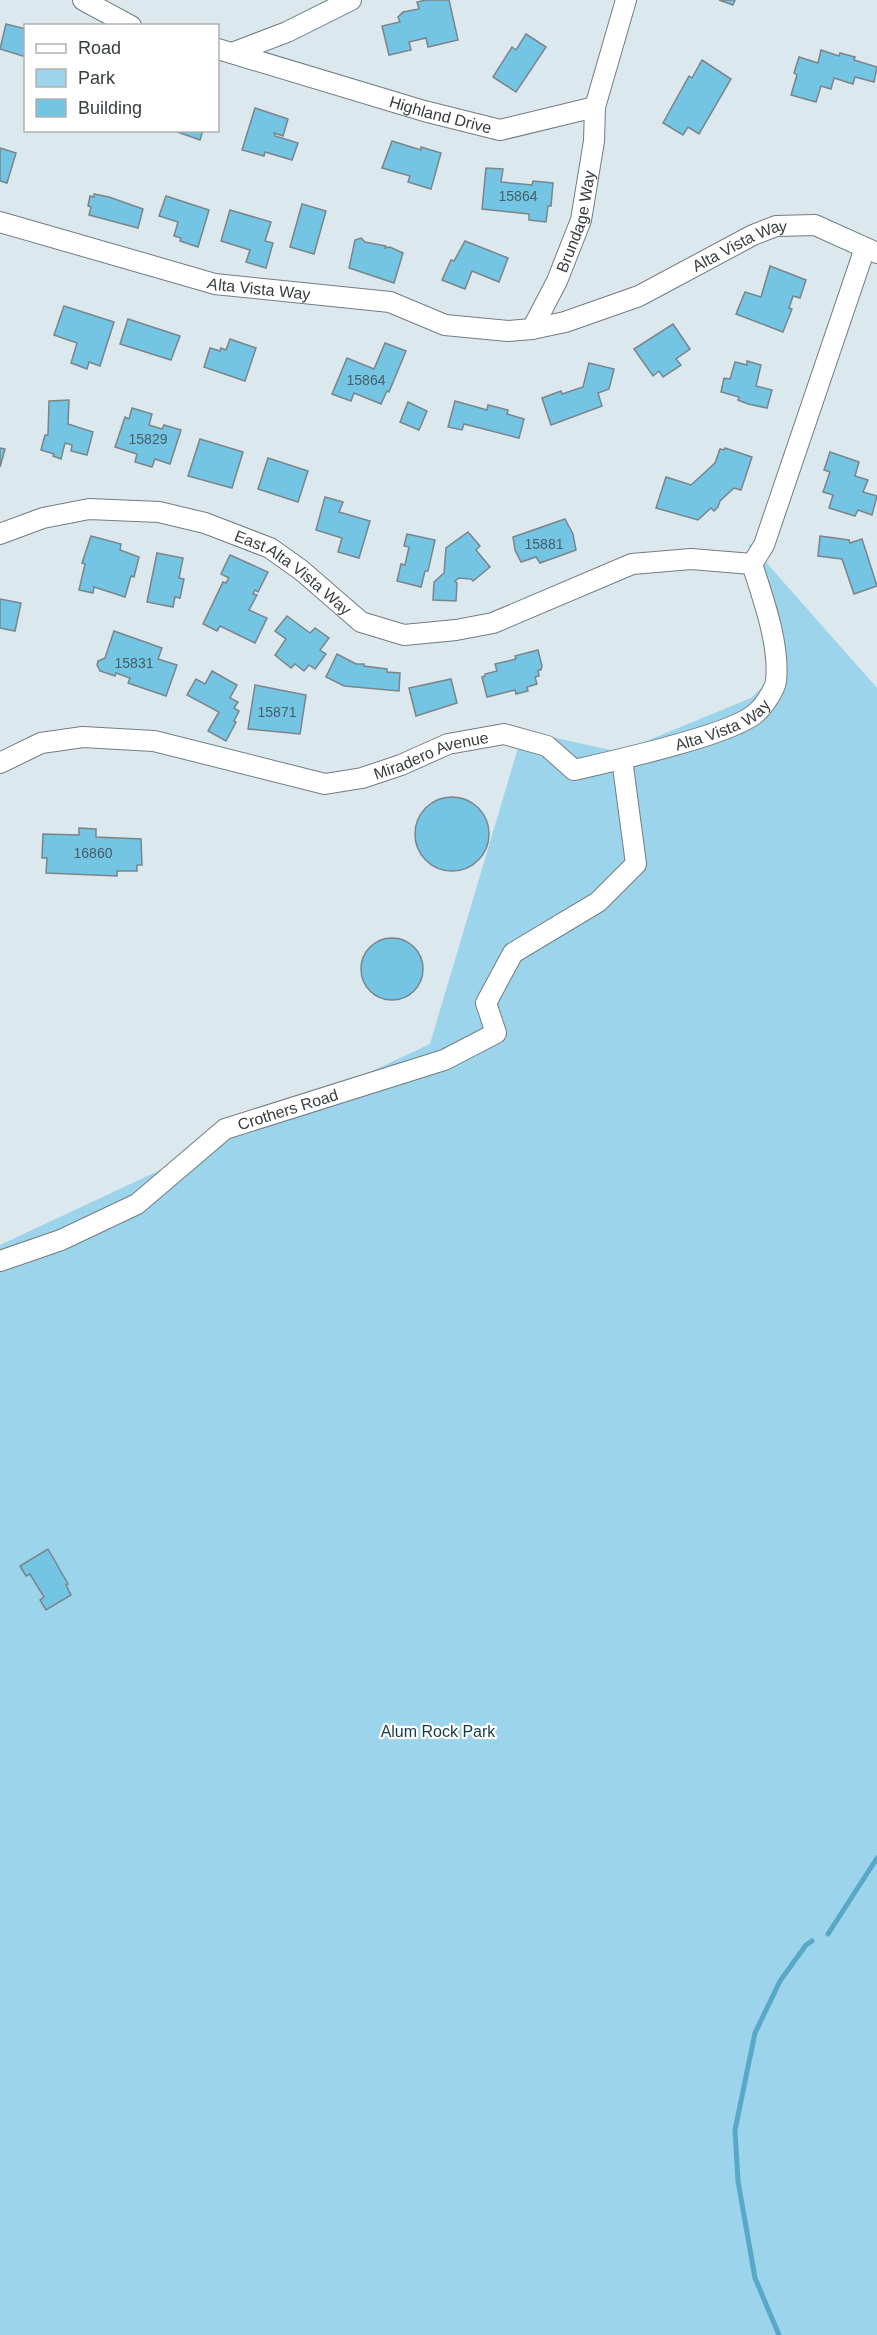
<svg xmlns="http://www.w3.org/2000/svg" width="877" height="2335" font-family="Arial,sans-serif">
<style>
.green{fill:#9cd4eb}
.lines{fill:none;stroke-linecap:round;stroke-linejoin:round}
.stream{stroke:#58a8c7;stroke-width:5}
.building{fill:#74c4e3;stroke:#7a858a;stroke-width:1.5}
.street-casing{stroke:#727d82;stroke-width:22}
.street{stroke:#fff;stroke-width:20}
.labels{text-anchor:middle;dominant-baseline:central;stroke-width:4.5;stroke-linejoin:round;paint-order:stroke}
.number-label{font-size:14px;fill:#475f68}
.street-label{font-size:16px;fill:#383d3f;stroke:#fff}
.park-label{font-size:16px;fill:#163b48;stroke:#fff}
</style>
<rect width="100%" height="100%" fill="#dbe8ed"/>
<!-- green -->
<path class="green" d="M749,543L877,688V2335H0V1245L430,1044L523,731L620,752L751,698L768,682L767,654Z"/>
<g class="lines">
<!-- stream -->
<g class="stream">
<path d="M828,1934L877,1858"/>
<path d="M779,2335L755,2278L738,2181L735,2130L755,2033L780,1981L806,1945L812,1941"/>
</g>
</g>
<!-- building -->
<g class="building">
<path d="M426,0H449L458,40L428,47L426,38L409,42L411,50L389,55L382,26L400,22L398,17L403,12L419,9L417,2Z"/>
<path d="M719,0H735L733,5Z"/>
<path d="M6,24L26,29V57L0,49Z"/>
<path d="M526,34L546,47L516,92L493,77L512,47L516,50Z"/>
<path d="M821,50L839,56L840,53L855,57L854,60L877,67L874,82L855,77L853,84L834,78L831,89L821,86L816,102L791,95L797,75L794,73L799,57L818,63Z"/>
<path d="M702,60L731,79L699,134L688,127L683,135L663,123L689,76L692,78Z"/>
<path d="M255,108L288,119L283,136L274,133L275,136L298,143L292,160L265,152L264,156L242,150Z"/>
<path d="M172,130H203L200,140Z"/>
<path d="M392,141L421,150V147L441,153L431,189L408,182L410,176L382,168Z"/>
<path d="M0,148L16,153L7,183L0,181Z"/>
<path d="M486,168L503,169L501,182L532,185L533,181L553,183L551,206H548L546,222L529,220V214L482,209Z"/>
<path d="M94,194L109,197L143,209L138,228L89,215L91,207L88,206L90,196L94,197Z"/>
<path d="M166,196L209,210L198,247L180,241L181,238L174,236L178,222L159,216Z"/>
<path d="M302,204L326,211L314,254L290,247Z"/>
<path d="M230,210L271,222L265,241L273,243L266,268L246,262L250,250L221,241Z"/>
<path d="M361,238L365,242L386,246L385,248L390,247L403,253L394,283L349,268L355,240Z"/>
<path d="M465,241L508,258L499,282L472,271L465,289L442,280L451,260L454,261Z"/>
<path d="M770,266L806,280L800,298L793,296L789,308L792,309L783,332L736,314L745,292L761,297Z"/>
<path d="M64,306L114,322L100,366L89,362L87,369L71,363L77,343L54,335Z"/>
<path d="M128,319L180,336L171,360L120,344Z"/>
<path d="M673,324L690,349L676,359L681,365L663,377L659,371L653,376L634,349Z"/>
<path d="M230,339L256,348L245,381L204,367L210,348L220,351L221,348L226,350Z"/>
<path d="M385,343L406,351L389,392L387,391L381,404L354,393L351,401L332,394L347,358L374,369Z"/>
<path d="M747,361L761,365L756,386L772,390L767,408L748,404L738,400L739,397L721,392L724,378L730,379L735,362L747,365Z"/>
<path d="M589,363L614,369L609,389L598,393L602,406L551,425L542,398L561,391L562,394L583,387Z"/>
<path d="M69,400L68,424L93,432L87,455L71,451L72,445L65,443L61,459L53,456L54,454L41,450L45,435H48L49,401Z"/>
<path d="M455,401L487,410L488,405L508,410L507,414L524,419L519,438L464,424L462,430L448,427Z"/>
<path d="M408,402L427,411L419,430L400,422Z"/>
<path d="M132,408L152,414L149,425L162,429L164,425L181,430L170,464L155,459L152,467L135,462L137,454L115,447L125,417L129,419Z"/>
<path d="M200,439L243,452L232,488L188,476Z"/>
<path d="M0,448L5,449L0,467Z"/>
<path d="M725,448L752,457L741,490L734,488L720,501L718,507L714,511L711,508L698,520L656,508L666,477L691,485L715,463L720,449L724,450Z"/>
<path d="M830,452L859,462L855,476L868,480L863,492L877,496L872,515L858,510L855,516L829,508L833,495L823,492L830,472L824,470Z"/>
<path d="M268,458L308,471L298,502L258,489Z"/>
<path d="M325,497L343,502L339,512L370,521L359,558L338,552L342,538L316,530Z"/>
<path d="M565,519L573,534L576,550L540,563L536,557L521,562L515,550L513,537Z"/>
<path d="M468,532L480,546L476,550L490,567L473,581L471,579L459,578L455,581L457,583L456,601L433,600L434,582L444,573L446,548Z"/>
<path d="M407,534L435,540L428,571H425L421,587L397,581L401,564L405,565L409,547L404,546Z"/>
<path d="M91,536L121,544L120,550L139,557L134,577L131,576L125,597L94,587L93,593L79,590L85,564L82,563Z"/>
<path d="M820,536L849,540L850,543L862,539L877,586L854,594L842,559L818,556Z"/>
<path d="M157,553L183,558L179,578L184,579L180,598L175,597L173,607L147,602Z"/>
<path d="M230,555L268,572L258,592L255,590L253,594L257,595L249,610L267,618L255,643L220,626L217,631L203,624L223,582L226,583L229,578L221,574Z"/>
<path d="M0,599L21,603L15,631L0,628Z"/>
<path d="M287,616L310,633L315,628L329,638L320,650L326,654L315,669L309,665L304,671L295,664L291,668L275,655L286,639L275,631Z"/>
<path d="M114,631L162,648L158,659L177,665L166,696L128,683L130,678L116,673L115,676L100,671L97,665L98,661L105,658Z"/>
<path d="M538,650L542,666L541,670H538L539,676L535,677L537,684L527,687L528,691L516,694L515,690L487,697L482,677L485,676V674L497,671L495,664L516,659L515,656Z"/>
<path d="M337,654L356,664H364V666L387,669V672L400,673L399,691L344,686L326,677Z"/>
<path d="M212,671L237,685L230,698L238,702L234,708L239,711L234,721L236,722L226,741L208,731L219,712L187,695L196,679L205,684Z"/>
<path d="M451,679L457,703L416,716L409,688Z"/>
<path d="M255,685L306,695L300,734L248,729Z"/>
<circle cx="452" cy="834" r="37"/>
<path d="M79,828L96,829V837L141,839L142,865H137V871H117V876L46,873L47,858H42L43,834L79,835Z"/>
<circle cx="392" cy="969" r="31"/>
<path d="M48,1549L68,1584L66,1585L71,1595L46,1610L40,1600L44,1597L30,1574L26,1576L20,1566Z"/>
</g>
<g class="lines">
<defs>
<g id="street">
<path d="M83,0L131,26"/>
<path id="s1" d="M218,49L424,111L500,130L595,107"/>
<path d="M232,53L287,32L351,0"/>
<path id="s2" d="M0,222L215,284L390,302L445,325L508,331L532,329L565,322L639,296L753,235L776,226L815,225L877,253"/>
<path id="s3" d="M532,329L557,281L581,220L594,141L595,107L626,0"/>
<path id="s4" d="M0,534L43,518L89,509L159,512L205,523L270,548L301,570L361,622L404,635L456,630L493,623L632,564L691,559L752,564"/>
<path id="s5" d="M0,763L41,743L83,737L154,741L325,784L362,778L401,765L448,744L504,734L547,746L574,770C609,762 736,734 757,712C764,706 775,689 776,681C780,645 763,598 752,564L764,545L865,248"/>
<path id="s6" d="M0,1261L61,1240L137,1204L225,1129L444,1060L496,1033L486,1003L513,953L598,902L636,864L622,759"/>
</g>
</defs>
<!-- street casing -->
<use href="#street" class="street-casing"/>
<!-- street -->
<use href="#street" class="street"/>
</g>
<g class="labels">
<!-- number labels -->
<g class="number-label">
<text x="518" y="196">15864</text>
<text x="366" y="380">15864</text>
<text x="148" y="439">15829</text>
<text x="544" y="544">15881</text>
<text x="134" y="663">15831</text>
<text x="277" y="712">15871</text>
<text x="93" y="853">16860</text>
</g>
<!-- street labels -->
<g class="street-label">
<text stroke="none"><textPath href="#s1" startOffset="232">Highland Drive</textPath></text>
<text stroke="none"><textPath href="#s3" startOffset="117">Brundage Way</textPath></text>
<text stroke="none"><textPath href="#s2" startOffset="772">Alta Vista Way</textPath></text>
<text stroke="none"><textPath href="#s2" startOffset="268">Alta Vista Way</textPath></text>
<text stroke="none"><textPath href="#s4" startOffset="312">East Alta Vista Way</textPath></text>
<text stroke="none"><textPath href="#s5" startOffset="759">Alta Vista Way</textPath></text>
<text stroke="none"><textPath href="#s5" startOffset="446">Miradero Avenue</textPath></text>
<text stroke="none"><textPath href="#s6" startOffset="330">Crothers Road</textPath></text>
</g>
<!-- park labels -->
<g class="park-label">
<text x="438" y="1731">Alum Rock Park</text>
</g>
</g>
<!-- legend -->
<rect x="24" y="24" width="195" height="108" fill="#ffffff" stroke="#afb1b2" stroke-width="1.5"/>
<rect x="36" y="44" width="30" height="9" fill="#ffffff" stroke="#afb1b2" stroke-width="1.5"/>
<text x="78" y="54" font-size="18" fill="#383d3f">Road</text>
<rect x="36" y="69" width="30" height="18" fill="#9cd4eb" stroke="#afb1b2" stroke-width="1.5"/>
<text x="78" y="84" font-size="18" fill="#383d3f">Park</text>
<rect x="36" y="99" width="30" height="18" fill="#74c4e3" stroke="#afb1b2" stroke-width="1.5"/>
<text x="78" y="114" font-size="18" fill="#383d3f">Building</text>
</svg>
